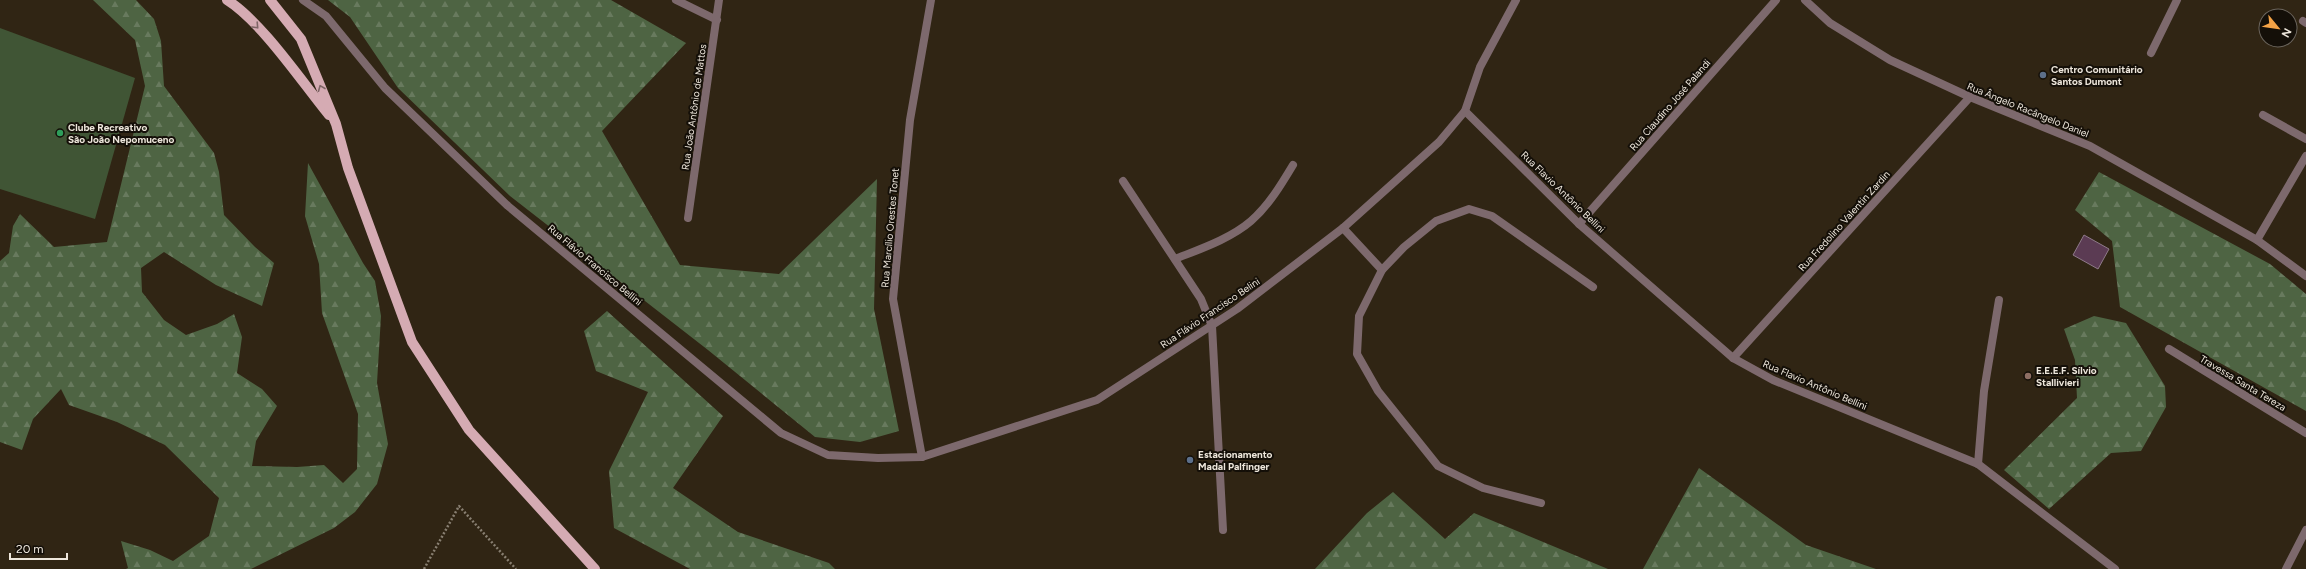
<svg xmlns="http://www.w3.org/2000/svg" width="2306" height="569" font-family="Figtree,sans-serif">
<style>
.forest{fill:url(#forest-firs)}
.pitch{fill:#405535}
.building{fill:#5b3b53;stroke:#8e7a89}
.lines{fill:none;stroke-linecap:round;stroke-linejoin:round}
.path{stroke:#887f71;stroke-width:2.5;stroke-dasharray:2 2;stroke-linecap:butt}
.lane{stroke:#7d696d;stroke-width:8}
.street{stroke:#7d696d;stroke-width:8}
.primary{stroke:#d5abb3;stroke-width:10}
.oneway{stroke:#7e6566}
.service-dot{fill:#5c6f8a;stroke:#140f08;stroke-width:1.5}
.leisure-dot{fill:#2e9e5b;stroke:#140f08;stroke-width:1.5}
.education-dot{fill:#8d6e63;stroke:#140f08;stroke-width:1.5}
.labels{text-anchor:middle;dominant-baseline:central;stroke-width:4;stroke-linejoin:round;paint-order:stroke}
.poi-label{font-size:10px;font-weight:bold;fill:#eee7dc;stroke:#140f08;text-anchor:start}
.street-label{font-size:10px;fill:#eee7dc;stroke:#140f08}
</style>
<defs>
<pattern id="forest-firs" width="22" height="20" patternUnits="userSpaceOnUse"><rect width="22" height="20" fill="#4e6443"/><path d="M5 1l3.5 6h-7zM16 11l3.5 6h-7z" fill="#687a5e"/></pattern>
</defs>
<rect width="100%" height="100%" fill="#302514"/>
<!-- forest -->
<g class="forest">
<path d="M93,0H136L154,19L161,41L164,86L214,153L219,172L224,215L255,247L274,263L262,306L216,285L164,252L141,268L142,292L164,320L186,335L217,324L234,314L242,337L237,373L262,389L277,406L256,441L252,466L297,467L324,465L343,483L357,469L358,414L322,313L319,264L305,216L308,163L363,263L375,281L381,316L377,383L388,444L377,484L355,512L334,528L251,569H126L128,568L121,541L150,550L173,561L209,536L219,498L165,445L117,422L69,405L61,389L33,419L22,450L0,442V261L9,253L13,226L20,214L54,247L107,242L145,86L135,40Z"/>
<path d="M328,0H611L686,43L602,131L680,265L779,274L877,179L874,309L899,431L860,442L815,437L708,350L510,196L398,88L350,17Z"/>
<path d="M2099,172L2270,264L2306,294V411L2120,307L2112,241L2075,210Z"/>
<path d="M607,311L723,416L673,488L738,532L829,563L835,569H690L614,528L609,471L648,392L596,371L584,331Z"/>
<path d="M2094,316L2126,323L2165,386L2166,407L2141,451L2111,453L2049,509L2004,470L2077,398L2075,360L2064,329Z"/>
<path d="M1699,468L1806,545L1876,569H1643Z"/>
<path d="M1393,492L1445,539L1474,513L1608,569H1315L1367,513Z"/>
</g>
<!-- pitch -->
<path class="pitch" d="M0,28L135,78L95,219L0,189Z"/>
<!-- building -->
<path class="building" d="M2084,235L2109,249L2098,269L2073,255Z"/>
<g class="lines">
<!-- path -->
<path class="path" d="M424,569L459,506L516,569"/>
<!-- lane -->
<g class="lane">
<path d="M1123,181L1201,299L1212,326L1223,530"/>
<path d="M1343,228L1382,270"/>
<path d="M1175,259C1200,249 1230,239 1251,221C1269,205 1281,185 1293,165"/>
<path d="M1978,464L1984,391L1999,300"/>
<path d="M1541,503L1483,488L1438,466L1378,391L1357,354L1359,316L1382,270L1404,247L1436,221L1469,209L1492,216L1593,287"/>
</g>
<!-- street -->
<g class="street">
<path d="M303,0L326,16L385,88L508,206L781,433L828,455L878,458L922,457L1097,400L1237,309L1343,228L1439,142L1465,111L1480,67L1516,0"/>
<path d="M676,0L717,20"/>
<path d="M1805,0L1830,23L1890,60L1970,97L2090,146L2257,240L2306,276"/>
<path d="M2303,21L2306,23"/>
<path d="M2151,53L2177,0"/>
<path d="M1465,111L1579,224L1733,358L1773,380L1978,464L2115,569"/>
<path d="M2263,115L2306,139"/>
<path d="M688,218L719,0"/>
<path d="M1579,224L1776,0"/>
<path d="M2257,240L2306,156"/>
<path d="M2169,349L2306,433"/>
<path d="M1733,358L1970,97"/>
<path d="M922,457L893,299L910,120L931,0"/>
<path d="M2286,569L2306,530"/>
</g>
<!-- primary -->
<g class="primary">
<path d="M227,0C261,21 302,82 329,115"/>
<path d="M270,0L301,39L336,124L348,168L412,342L469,430L595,569"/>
</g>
</g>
<!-- one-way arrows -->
<defs><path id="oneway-chevron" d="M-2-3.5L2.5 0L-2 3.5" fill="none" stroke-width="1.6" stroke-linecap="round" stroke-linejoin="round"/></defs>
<g class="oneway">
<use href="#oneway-chevron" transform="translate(256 26) rotate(47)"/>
<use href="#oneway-chevron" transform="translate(321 88) rotate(-112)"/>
</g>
<!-- markers -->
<g class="service-dot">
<circle cx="2043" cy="75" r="4"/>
<circle cx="1190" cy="460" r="4"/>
</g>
<circle class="leisure-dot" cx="60" cy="133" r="4"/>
<circle class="education-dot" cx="2028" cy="376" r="4"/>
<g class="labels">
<!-- poi labels -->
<g class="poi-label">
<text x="2051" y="69">Centro Comunitário<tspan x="2051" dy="12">Santos Dumont</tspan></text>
<text x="68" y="127">Clube Recreativo<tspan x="68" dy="12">São João Nepomuceno</tspan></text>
<text x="2036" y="370">E.E.E.F. Sílvio<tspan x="2036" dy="12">Stallivieri</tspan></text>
<text x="1198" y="454">Estacionamento<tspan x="1198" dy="12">Madal Palfinger</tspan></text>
</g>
<!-- street labels -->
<g class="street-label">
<text transform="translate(1670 105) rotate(-49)">Rua Claudino José Palandi</text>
<text transform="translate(694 107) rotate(-82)">Rua João Antônio de Mattos</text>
<text transform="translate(2028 110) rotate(22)">Rua Ângelo Racângelo Daniel</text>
<text transform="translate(1563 192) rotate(44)">Rua Flavio Antônio Bellini</text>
<text transform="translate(1844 221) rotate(-48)">Rua Fredolino Valentin Zardin</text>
<text transform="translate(890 228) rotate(-85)">Rua Marcílio Orestes Tonet</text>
<text transform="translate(595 265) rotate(40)">Rua Flávio Francisco Bellini</text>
<text transform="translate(1210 313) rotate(-34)">Rua Flávio Francisco Belini</text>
<text transform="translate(2243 383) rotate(31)">Travessa Santa Tereza</text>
<text transform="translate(1815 385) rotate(23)">Rua Flavio Antônio Bellini</text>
</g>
</g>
<!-- north arrow -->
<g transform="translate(2278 28) rotate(119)"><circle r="19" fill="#140f08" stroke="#6b655d"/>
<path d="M0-3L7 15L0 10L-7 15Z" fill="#f5a346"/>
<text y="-6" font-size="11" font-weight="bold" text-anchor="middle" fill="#eee7dc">N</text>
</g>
<!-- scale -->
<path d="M10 553v6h57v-6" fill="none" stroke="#eee7dc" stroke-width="2"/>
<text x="16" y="553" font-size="12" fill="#eee7dc" stroke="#140f08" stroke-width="3" paint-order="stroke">20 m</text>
</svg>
